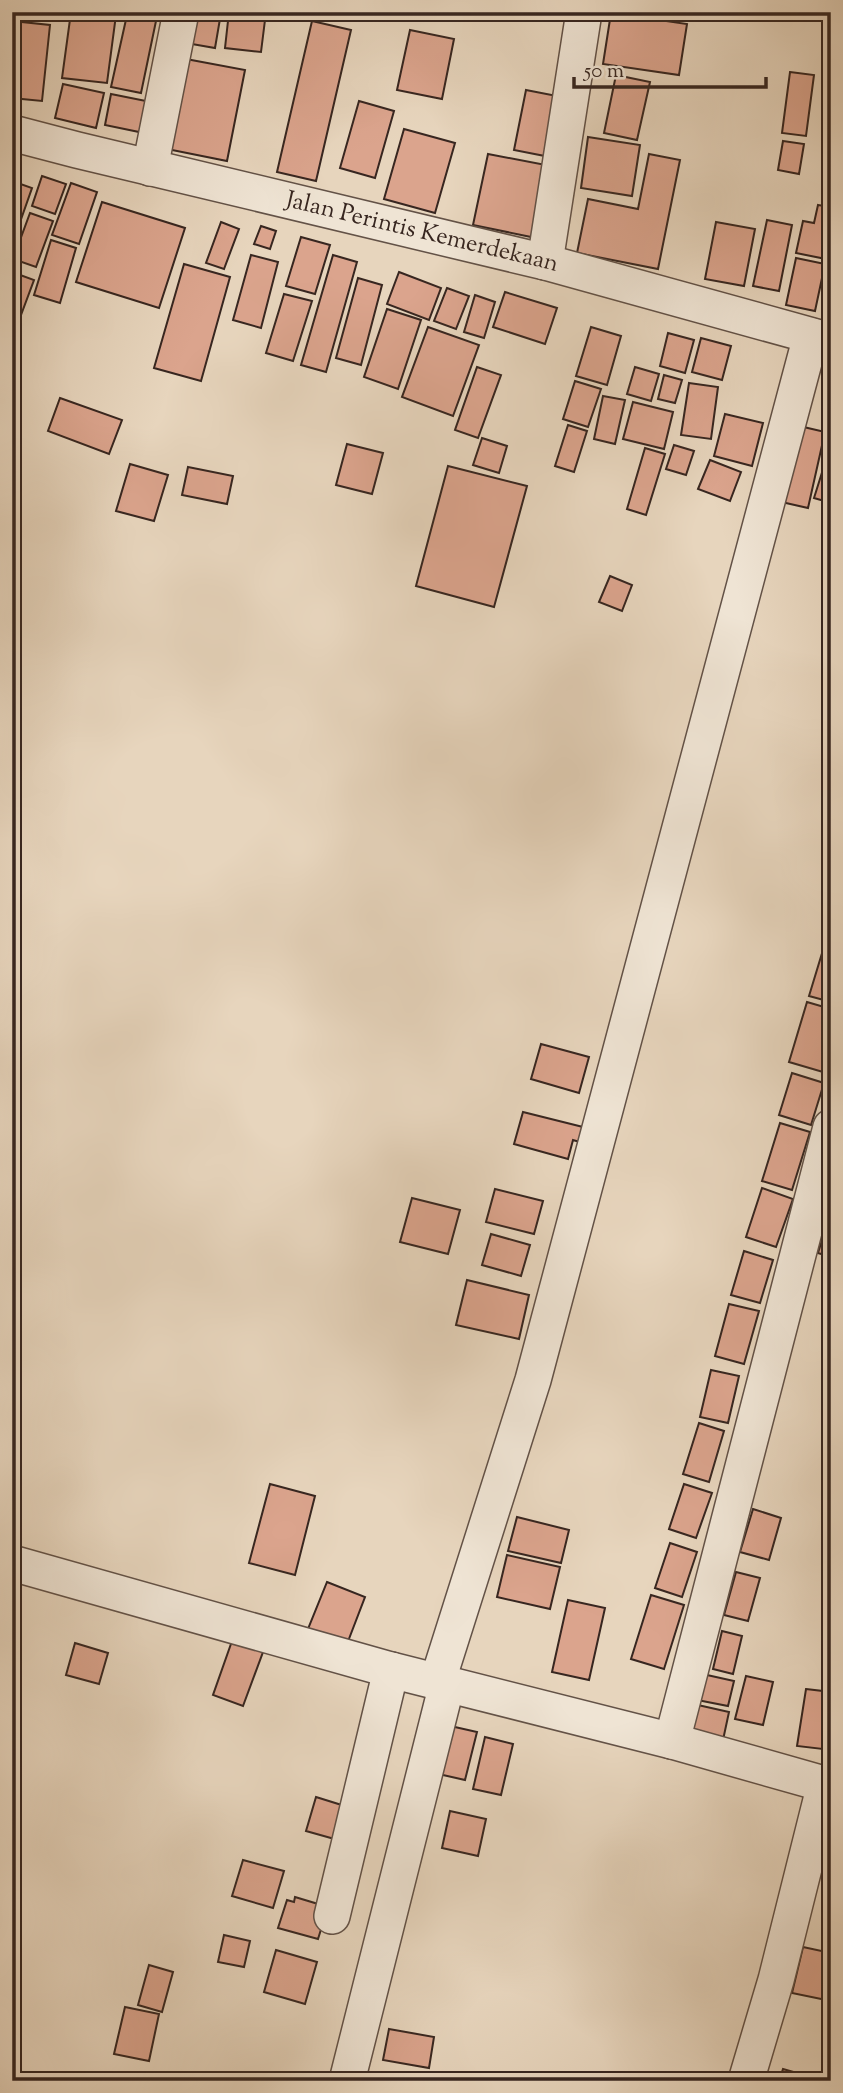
<svg xmlns="http://www.w3.org/2000/svg" width="843" height="2093" font-family="'Sorts Mill Goudy',serif">
<style>
.building{fill:#dba48d;stroke:#372620;stroke-width:2}
.lines{fill:none;stroke-linecap:round;stroke-linejoin:round}
.minor-casing{stroke:#635247;stroke-width:38}
.minor{stroke:#efe4d4;stroke-width:35}
.labels{text-anchor:middle;dominant-baseline:central;stroke-width:5;stroke-linejoin:round;paint-order:stroke}
.street-label{font-size:24px;fill:#372620;stroke:#efe4d4}
</style>
<rect width="100%" height="100%" fill="#e7d5bd"/>
<filter id="stains"><feTurbulence type="fractalNoise" baseFrequency=".00286" numOctaves="4"/><feColorMatrix values="0 0 0 0 .2 0 0 0 0 .09 0 0 0 0 .02 0 0 0 .5 -.17"/></filter>
<radialGradient id="worn" r=".72"><stop offset=".6" stop-color="#630" stop-opacity="0"/><stop offset="1" stop-color="#630" stop-opacity=".3"/></radialGradient>
<!-- building -->
<g class="building">
<path d="M71,12L116,15L107,83L62,78Z"/>
<path d="M192,12L221,13L215,48L186,43Z"/>
<path d="M229,12H266L261,52L225,48Z"/>
<path d="M611,13L687,24L679,75L603,64Z"/>
<path d="M127,15L156,21L141,93L111,87Z"/>
<path d="M12,21L50,25L42,101L12,98Z"/>
<path d="M312,21L351,30L316,181L277,172Z"/>
<path d="M410,30L454,39L442,99L397,90Z"/>
<path d="M186,59L245,70L227,161L167,149Z"/>
<path d="M790,72L814,75L806,136L782,133Z"/>
<path d="M616,75L650,82L637,140L604,133Z"/>
<path d="M63,84L104,93L96,128L55,118Z"/>
<path d="M526,90L562,97L550,157L514,150Z"/>
<path d="M111,94L151,102L144,133L105,125Z"/>
<path d="M359,101L394,111L375,178L340,168Z"/>
<path d="M404,129L455,143L435,213L384,199Z"/>
<path d="M588,137L640,145L632,196L581,188Z"/>
<path d="M783,141L804,144L799,174L778,170Z"/>
<path d="M488,154L551,166L536,238L473,225Z"/>
<path d="M649,154L680,160L658,269L577,253L588,199L638,209Z"/>
<path d="M42,176L66,184L55,214L32,206Z"/>
<path d="M12,181L32,188L12,245Z"/>
<path d="M71,183L97,192L79,244L52,235Z"/>
<path d="M102,202L185,228L159,308L76,282Z"/>
<path d="M818,205L831,207V237L826,259L796,253L803,221L814,223Z"/>
<path d="M30,213L53,221L36,267L13,259Z"/>
<path d="M767,220L792,225L779,291L753,286Z"/>
<path d="M221,222L239,229L224,269L206,263Z"/>
<path d="M716,222L755,229L744,286L705,279Z"/>
<path d="M261,226L276,231L270,249L254,244Z"/>
<path d="M301,237L330,245L315,294L286,286Z"/>
<path d="M51,240L76,248L60,303L34,295Z"/>
<path d="M251,255L278,262L261,328L233,320Z"/>
<path d="M333,255L357,262L326,372L301,365Z"/>
<path d="M796,258L825,264L815,311L786,305Z"/>
<path d="M184,264L230,277L201,381L154,368Z"/>
<path d="M12,272L34,280L18,323L12,321Z"/>
<path d="M399,272L441,288L429,320L387,304Z"/>
<path d="M358,278L382,285L361,365L336,358Z"/>
<path d="M447,288L469,296L456,329L434,321Z"/>
<path d="M505,292L557,308L545,344L493,327Z"/>
<path d="M284,294L312,301L293,361L266,353Z"/>
<path d="M475,295L495,302L484,338L464,332Z"/>
<path d="M387,309L421,320L398,389L364,377Z"/>
<path d="M428,327L479,345L453,416L402,397Z"/>
<path d="M591,327L621,336L607,385L576,376Z"/>
<path d="M668,333L694,340L685,373L660,366Z"/>
<path d="M701,338L731,346L722,380L692,372Z"/>
<path d="M477,367L501,375L478,438L455,430Z"/>
<path d="M635,367L659,374L651,401L627,394Z"/>
<path d="M664,375L682,380L675,403L658,399Z"/>
<path d="M575,381L601,389L588,427L563,419Z"/>
<path d="M689,383L718,387L711,439L681,435Z"/>
<path d="M603,396L625,400L615,444L594,439Z"/>
<path d="M60,398L122,420L109,454L48,431Z"/>
<path d="M633,402L673,412L664,449L623,439Z"/>
<path d="M725,414L763,423L752,466L714,456Z"/>
<path d="M568,425L587,431L574,472L555,466Z"/>
<path d="M795,425L825,432L808,508L777,501Z"/>
<path d="M482,438L507,446L499,473L473,465Z"/>
<path d="M347,444L383,453L372,494L336,485Z"/>
<path d="M674,445L694,451L686,475L666,469Z"/>
<path d="M830,447H831V503L814,498Z"/>
<path d="M645,448L665,454L646,515L627,509Z"/>
<path d="M710,460L741,472L730,501L698,489Z"/>
<path d="M130,464L168,475L154,521L116,511Z"/>
<path d="M448,466L527,486L494,607L416,586Z"/>
<path d="M188,467L233,476L227,504L182,495Z"/>
<path d="M610,576L632,585L622,611L599,602Z"/>
<path d="M831,920V944L823,942Z"/>
<path d="M823,950L831,952V1002L809,996Z"/>
<path d="M807,1002L831,1009V1047L823,1072L789,1062Z"/>
<path d="M541,1044L589,1057L579,1093L531,1079Z"/>
<path d="M792,1073L824,1083L811,1125L779,1115Z"/>
<path d="M523,1112L587,1128L583,1143L573,1140L568,1159L514,1144Z"/>
<path d="M780,1123L810,1132L792,1190L762,1181Z"/>
<path d="M762,1188L793,1199L776,1247L746,1237Z"/>
<path d="M495,1189L543,1201L534,1234L486,1222Z"/>
<path d="M412,1198L460,1210L448,1254L400,1242Z"/>
<path d="M831,1211V1257L818,1253Z"/>
<path d="M491,1234L530,1245L521,1276L482,1265Z"/>
<path d="M744,1251L773,1260L760,1303L731,1295Z"/>
<path d="M467,1280L529,1295L519,1339L456,1325Z"/>
<path d="M729,1304L759,1311L744,1364L715,1356Z"/>
<path d="M711,1370L739,1376L728,1423L700,1417Z"/>
<path d="M699,1423L724,1431L709,1482L683,1474Z"/>
<path d="M270,1484L315,1496L295,1575L249,1563Z"/>
<path d="M684,1484L712,1493L696,1538L669,1529Z"/>
<path d="M753,1509L781,1518L769,1560L740,1552Z"/>
<path d="M517,1517L569,1530L561,1563L508,1551Z"/>
<path d="M670,1543L697,1552L682,1597L655,1588Z"/>
<path d="M507,1555L560,1567L550,1609L497,1597Z"/>
<path d="M736,1572L760,1578L748,1621L724,1615Z"/>
<path d="M327,1582L365,1597L347,1644L308,1629Z"/>
<path d="M651,1595L684,1605L664,1669L631,1659Z"/>
<path d="M568,1600L605,1608L589,1680L552,1672Z"/>
<path d="M722,1631L742,1636L733,1674L713,1669Z"/>
<path d="M232,1641L263,1652L243,1706L213,1695Z"/>
<path d="M75,1643L108,1653L99,1684L66,1675Z"/>
<path d="M698,1673L734,1681L728,1706L692,1699Z"/>
<path d="M746,1676L773,1682L763,1725L735,1719Z"/>
<path d="M806,1689L831,1692V1750L797,1746Z"/>
<path d="M689,1703L729,1712L723,1740L683,1732Z"/>
<path d="M446,1725L477,1732L465,1780L434,1773Z"/>
<path d="M485,1737L513,1744L501,1795L473,1789Z"/>
<path d="M316,1797L348,1807L338,1840L306,1831Z"/>
<path d="M450,1811L486,1819L478,1856L442,1848Z"/>
<path d="M243,1860L284,1871L273,1908L232,1896Z"/>
<path d="M295,1897L328,1907L318,1939L278,1928L287,1900L294,1902Z"/>
<path d="M224,1935L250,1941L244,1967L218,1962Z"/>
<path d="M803,1947L831,1953V2001L792,1993Z"/>
<path d="M276,1950L317,1962L305,2004L264,1992Z"/>
<path d="M149,1965L173,1972L162,2012L138,2005Z"/>
<path d="M125,2007L159,2014L149,2061L114,2054Z"/>
<path d="M389,2029L434,2037L429,2068L383,2060Z"/>
<path d="M783,2069L818,2079V2081H779Z"/>
</g>
<g class="lines">
<defs>
<g id="minor">
<path id="s1" d="M12,133L77,150L545,262L831,341"/>
<path d="M150,168L181,12"/>
<path d="M545,262L584,12"/>
<path d="M12,1563L391,1670L672,1741L831,1786"/>
<path d="M437,1683L533,1380L811,336"/>
<path d="M672,1741L831,1127"/>
<path d="M332,1916L391,1670"/>
<path d="M347,2081L447,1684"/>
<path d="M746,2081L776,1980L825,1784"/>
</g>
</defs>
<!-- minor casing -->
<use href="#minor" class="minor-casing"/>
<!-- minor -->
<use href="#minor" class="minor"/>
</g>
<g class="labels">
<!-- street labels -->
<g class="street-label">
<text stroke="none"><textPath href="#s1" startOffset="422">Jalan Perintis Kemerdekaan</textPath></text>
</g>
</g>
<!-- margin -->
<rect width="843" height="2093" fill="none" stroke="#e7d5bd" stroke-width="42"/>
<rect x="14" y="14" width="815" height="2065" fill="none" stroke="#372620" stroke-width="3.5"/>
<rect x="21" y="21" width="801" height="2051" fill="none" stroke="#372620" stroke-width="2"/>
<!-- scale -->
<path d="M574 77v10h192v-10" fill="none" stroke="#372620" stroke-width="3.5"/>
<text x="584" y="77" font-size="21" fill="#372620" stroke="#efe4d4" stroke-width="5" paint-order="stroke">50 m</text>
<rect width="100%" height="100%" filter="url(#stains)"/>
<rect width="100%" height="100%" fill="url(#worn)"/>
</svg>
